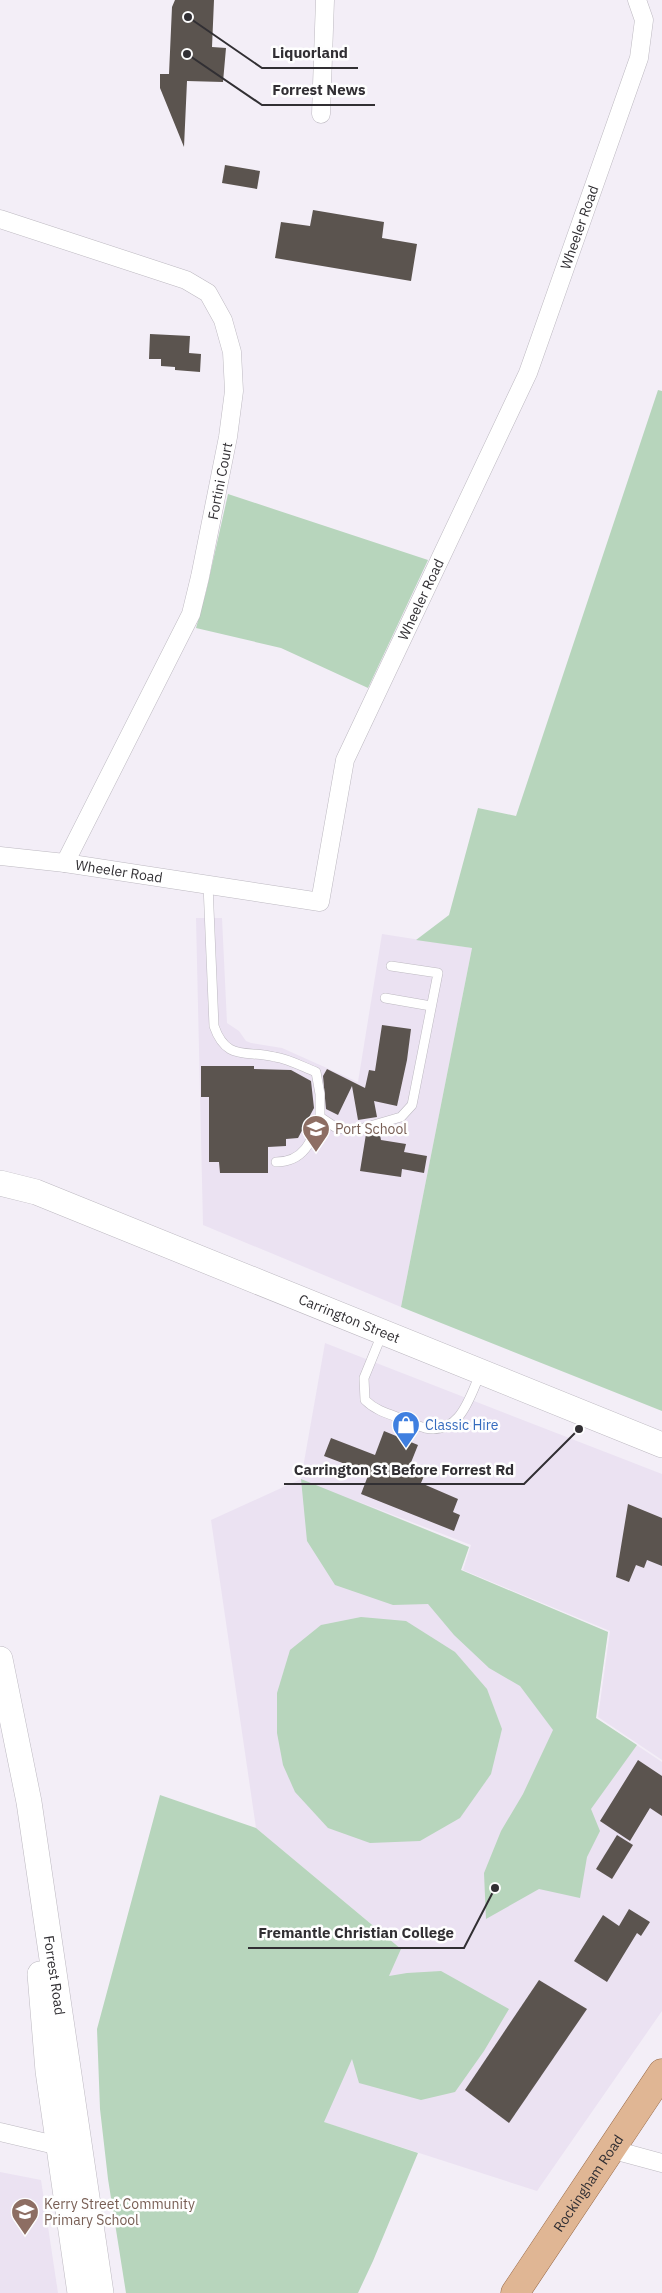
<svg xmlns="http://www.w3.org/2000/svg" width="662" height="2293" font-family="'IBM Plex Sans',sans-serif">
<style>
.built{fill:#ebe2f2}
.green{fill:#b7d5bc}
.building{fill:#5b544f}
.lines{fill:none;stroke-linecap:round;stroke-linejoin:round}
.lane-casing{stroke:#bdb9c1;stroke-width:10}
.street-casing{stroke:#bdb9c1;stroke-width:19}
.secondary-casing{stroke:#bdb9c1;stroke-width:26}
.primary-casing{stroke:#966744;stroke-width:29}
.lane{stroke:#fff;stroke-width:9}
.street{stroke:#fff;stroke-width:18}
.secondary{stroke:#fff;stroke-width:25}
.primary{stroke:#e0b694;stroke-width:28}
.labels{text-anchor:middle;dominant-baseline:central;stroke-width:5;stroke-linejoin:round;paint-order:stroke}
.street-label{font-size:14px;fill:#312f33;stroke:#fefefe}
.education-label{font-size:14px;fill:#785e54;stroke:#fefefe;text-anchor:start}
.shop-label{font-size:14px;fill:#366cbe;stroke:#fefefe;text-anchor:start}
.leader{fill:none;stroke:#312f33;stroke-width:2}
.callout-dot{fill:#312f33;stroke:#fefefe;stroke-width:2}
.callout-label{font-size:15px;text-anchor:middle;font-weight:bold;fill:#312f33;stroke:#fefefe;stroke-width:5;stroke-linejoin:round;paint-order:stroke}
</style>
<rect width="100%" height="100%" fill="#f3eef7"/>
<!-- built -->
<g class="built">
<path d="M196,918H222L227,1023L239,1031L246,1041L251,1043L282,1048L358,1082L382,934L472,948L401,1307L203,1225Z"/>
<path d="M325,1343L662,1474V1760L598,1717L610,1631L463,1570L471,1545L352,1499L469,1547L461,1570L608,1632L596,1718L662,1762V2011L537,2191L323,2122L401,1949L256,1828L211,1520L301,1479Z"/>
<path d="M0,2172L41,2180L58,2293H0Z"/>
</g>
<!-- green -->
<g class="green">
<path d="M658,390L662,391V1411L401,1307L472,948L416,940L449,915L478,808L516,816Z"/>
<path d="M228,494L428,560L368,688L281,648L196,628L206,592Z"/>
<path d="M301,1479L469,1547L461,1570L608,1632L596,1718L637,1745L591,1809L600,1831L587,1857L580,1898L539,1889L486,1919L484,1873L501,1831L523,1794L553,1730L520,1686L489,1668L454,1635L428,1604L393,1605L335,1585L307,1541Z"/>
<path d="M361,1617L406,1621L455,1652L487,1689L502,1729L491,1774L460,1818L420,1841L370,1843L328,1828L295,1792L283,1765L277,1733V1693L290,1650L321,1625Z"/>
<path d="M160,1795L256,1828L401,1949L389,1976L407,1973L441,1971L509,2009L484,2051L455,2092L421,2100L359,2083L352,2059L324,2122L418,2153L373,2261L358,2293H126L108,2179L100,2109L97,2029Z"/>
</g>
<!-- building -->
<g class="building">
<path d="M175,0H214L212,47L226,48L223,82L187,81L184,147L160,88V74H169L172,7Z"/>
<path d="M225,165L260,171L257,189L222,183Z"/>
<path d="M313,210L384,222L382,238L417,244L411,281L275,258L281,222L310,226Z"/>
<path d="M150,334L190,336L189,353L201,354L200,372L175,370V367L161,366V359H149Z"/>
<path d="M382,1025L411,1029L407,1060L397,1106L374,1101L377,1117L358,1120L352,1086L338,1115L326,1109L323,1076L327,1069L365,1088L369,1070L375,1071Z"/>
<path d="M201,1066H254V1069L291,1070L311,1081L314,1108L298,1138L286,1139V1146L268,1147V1173H220L219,1162H209V1097H201Z"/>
<path d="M379,1130L381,1140L406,1144L404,1152L427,1156L424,1173L402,1169L401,1177L360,1171L366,1134Z"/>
<path d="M384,1431L418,1445L408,1470L424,1476L421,1483L458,1499L453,1512L460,1515L454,1531L361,1494L369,1473L324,1456L331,1438L375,1455Z"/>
<path d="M628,1504L662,1518V1566L647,1560L644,1568L636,1565L629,1582L616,1577Z"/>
<path d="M638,1760L662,1776V1816L650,1808L630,1841L600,1821Z"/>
<path d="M617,1835L633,1845L612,1879L596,1869Z"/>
<path d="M629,1909L650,1922L641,1936L637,1933L607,1982L574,1961L603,1915L619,1926Z"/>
<path d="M539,1980L587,2009L509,2123L465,2090Z"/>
</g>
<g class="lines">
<defs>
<g id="lane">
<path d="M208,885L214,1026C226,1061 245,1050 275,1057C289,1059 303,1067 316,1072L320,1094V1117L335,1127L353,1131L401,1117L412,1105L438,973L391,966"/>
<path d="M385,998L431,1006"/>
<path d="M276,1162C304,1162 312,1141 320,1117"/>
<path d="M382,1334L364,1378L365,1400C376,1411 389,1414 403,1419C410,1422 417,1426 425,1428C460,1435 469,1399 480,1374"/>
</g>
<g id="street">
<path d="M321,114L325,0"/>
<path d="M0,219L186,280L208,293L223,320L232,352L234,391L228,437L200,577L191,614L65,863"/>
<path id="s1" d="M0,856L65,863L320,902L345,760L528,373L639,58L644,20L637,0"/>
<path d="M0,2132L68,2148"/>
<path d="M610,2149L662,2163"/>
</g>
<g id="secondary">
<path id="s2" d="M0,1183L36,1192L662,1445"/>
<path id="s3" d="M0,1659L29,1802L101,2293"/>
<path d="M40,1974L48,2071L80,2293"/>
</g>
<g id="primary">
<path id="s4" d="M515,2293L662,2073"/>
</g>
</defs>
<!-- lane casing -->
<use href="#lane" class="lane-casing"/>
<!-- street casing -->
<use href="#street" class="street-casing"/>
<!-- secondary casing -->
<use href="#secondary" class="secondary-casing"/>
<!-- primary casing -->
<use href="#primary" class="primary-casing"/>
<!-- lane -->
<use href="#lane" class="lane"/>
<!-- street -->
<use href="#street" class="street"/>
<!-- secondary -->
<use href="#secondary" class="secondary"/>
<!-- primary -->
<use href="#primary" class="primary"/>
</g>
<!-- icons -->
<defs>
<symbol id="school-pin" viewBox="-11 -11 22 30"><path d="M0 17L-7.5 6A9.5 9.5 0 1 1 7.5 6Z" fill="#8d6e63" stroke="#fefefe"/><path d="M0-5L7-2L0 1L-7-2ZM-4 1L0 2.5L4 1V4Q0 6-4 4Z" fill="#fff"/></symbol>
<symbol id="shop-pin" viewBox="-11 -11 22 30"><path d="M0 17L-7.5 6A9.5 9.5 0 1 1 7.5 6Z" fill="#3f7fe0" stroke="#fefefe"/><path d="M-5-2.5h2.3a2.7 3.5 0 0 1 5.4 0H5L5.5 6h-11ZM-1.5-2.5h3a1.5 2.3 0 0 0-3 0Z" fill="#fff"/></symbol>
</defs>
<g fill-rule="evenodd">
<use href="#school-pin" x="300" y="1113" width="32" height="43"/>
<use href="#shop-pin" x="390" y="1409" width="32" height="43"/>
<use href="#school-pin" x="9" y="2196" width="32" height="43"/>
</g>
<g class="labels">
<!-- street labels -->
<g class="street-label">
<text stroke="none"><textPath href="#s1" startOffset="1050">Wheeler Road</textPath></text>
<text transform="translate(220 481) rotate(-79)">Fortini Court</text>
<text stroke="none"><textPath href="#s1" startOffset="645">Wheeler Road</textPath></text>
<text stroke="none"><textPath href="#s1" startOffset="120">Wheeler Road</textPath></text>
<text stroke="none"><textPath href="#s2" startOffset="375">Carrington Street</textPath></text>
<text stroke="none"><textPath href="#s3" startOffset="321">Forrest Road</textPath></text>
<text stroke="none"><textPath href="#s4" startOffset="132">Rockingham Road</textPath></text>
</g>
<!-- education labels -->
<g class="education-label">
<text x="335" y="1129">Port School</text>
<text x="44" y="2204">Kerry Street Community<tspan x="44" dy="16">Primary School</tspan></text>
</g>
<!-- shop labels -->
<g class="shop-label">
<text x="425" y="1425">Classic Hire</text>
</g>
</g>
<!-- callouts -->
<path class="leader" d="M188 17L262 68H358M187 54L262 105H375M579 1429L524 1484H284M495 1888L464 1948H248"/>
<g class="callout-dot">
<circle cx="188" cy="17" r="5"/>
<circle cx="187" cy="54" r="5"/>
<circle cx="579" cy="1429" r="5"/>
<circle cx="495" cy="1888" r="5"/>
</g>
<g class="callout-label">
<text x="310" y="58">Liquorland</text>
<text x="319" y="95">Forrest News</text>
<text x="404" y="1475">Carrington St Before Forrest Rd</text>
<text x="356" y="1938">Fremantle Christian College</text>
</g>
</svg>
